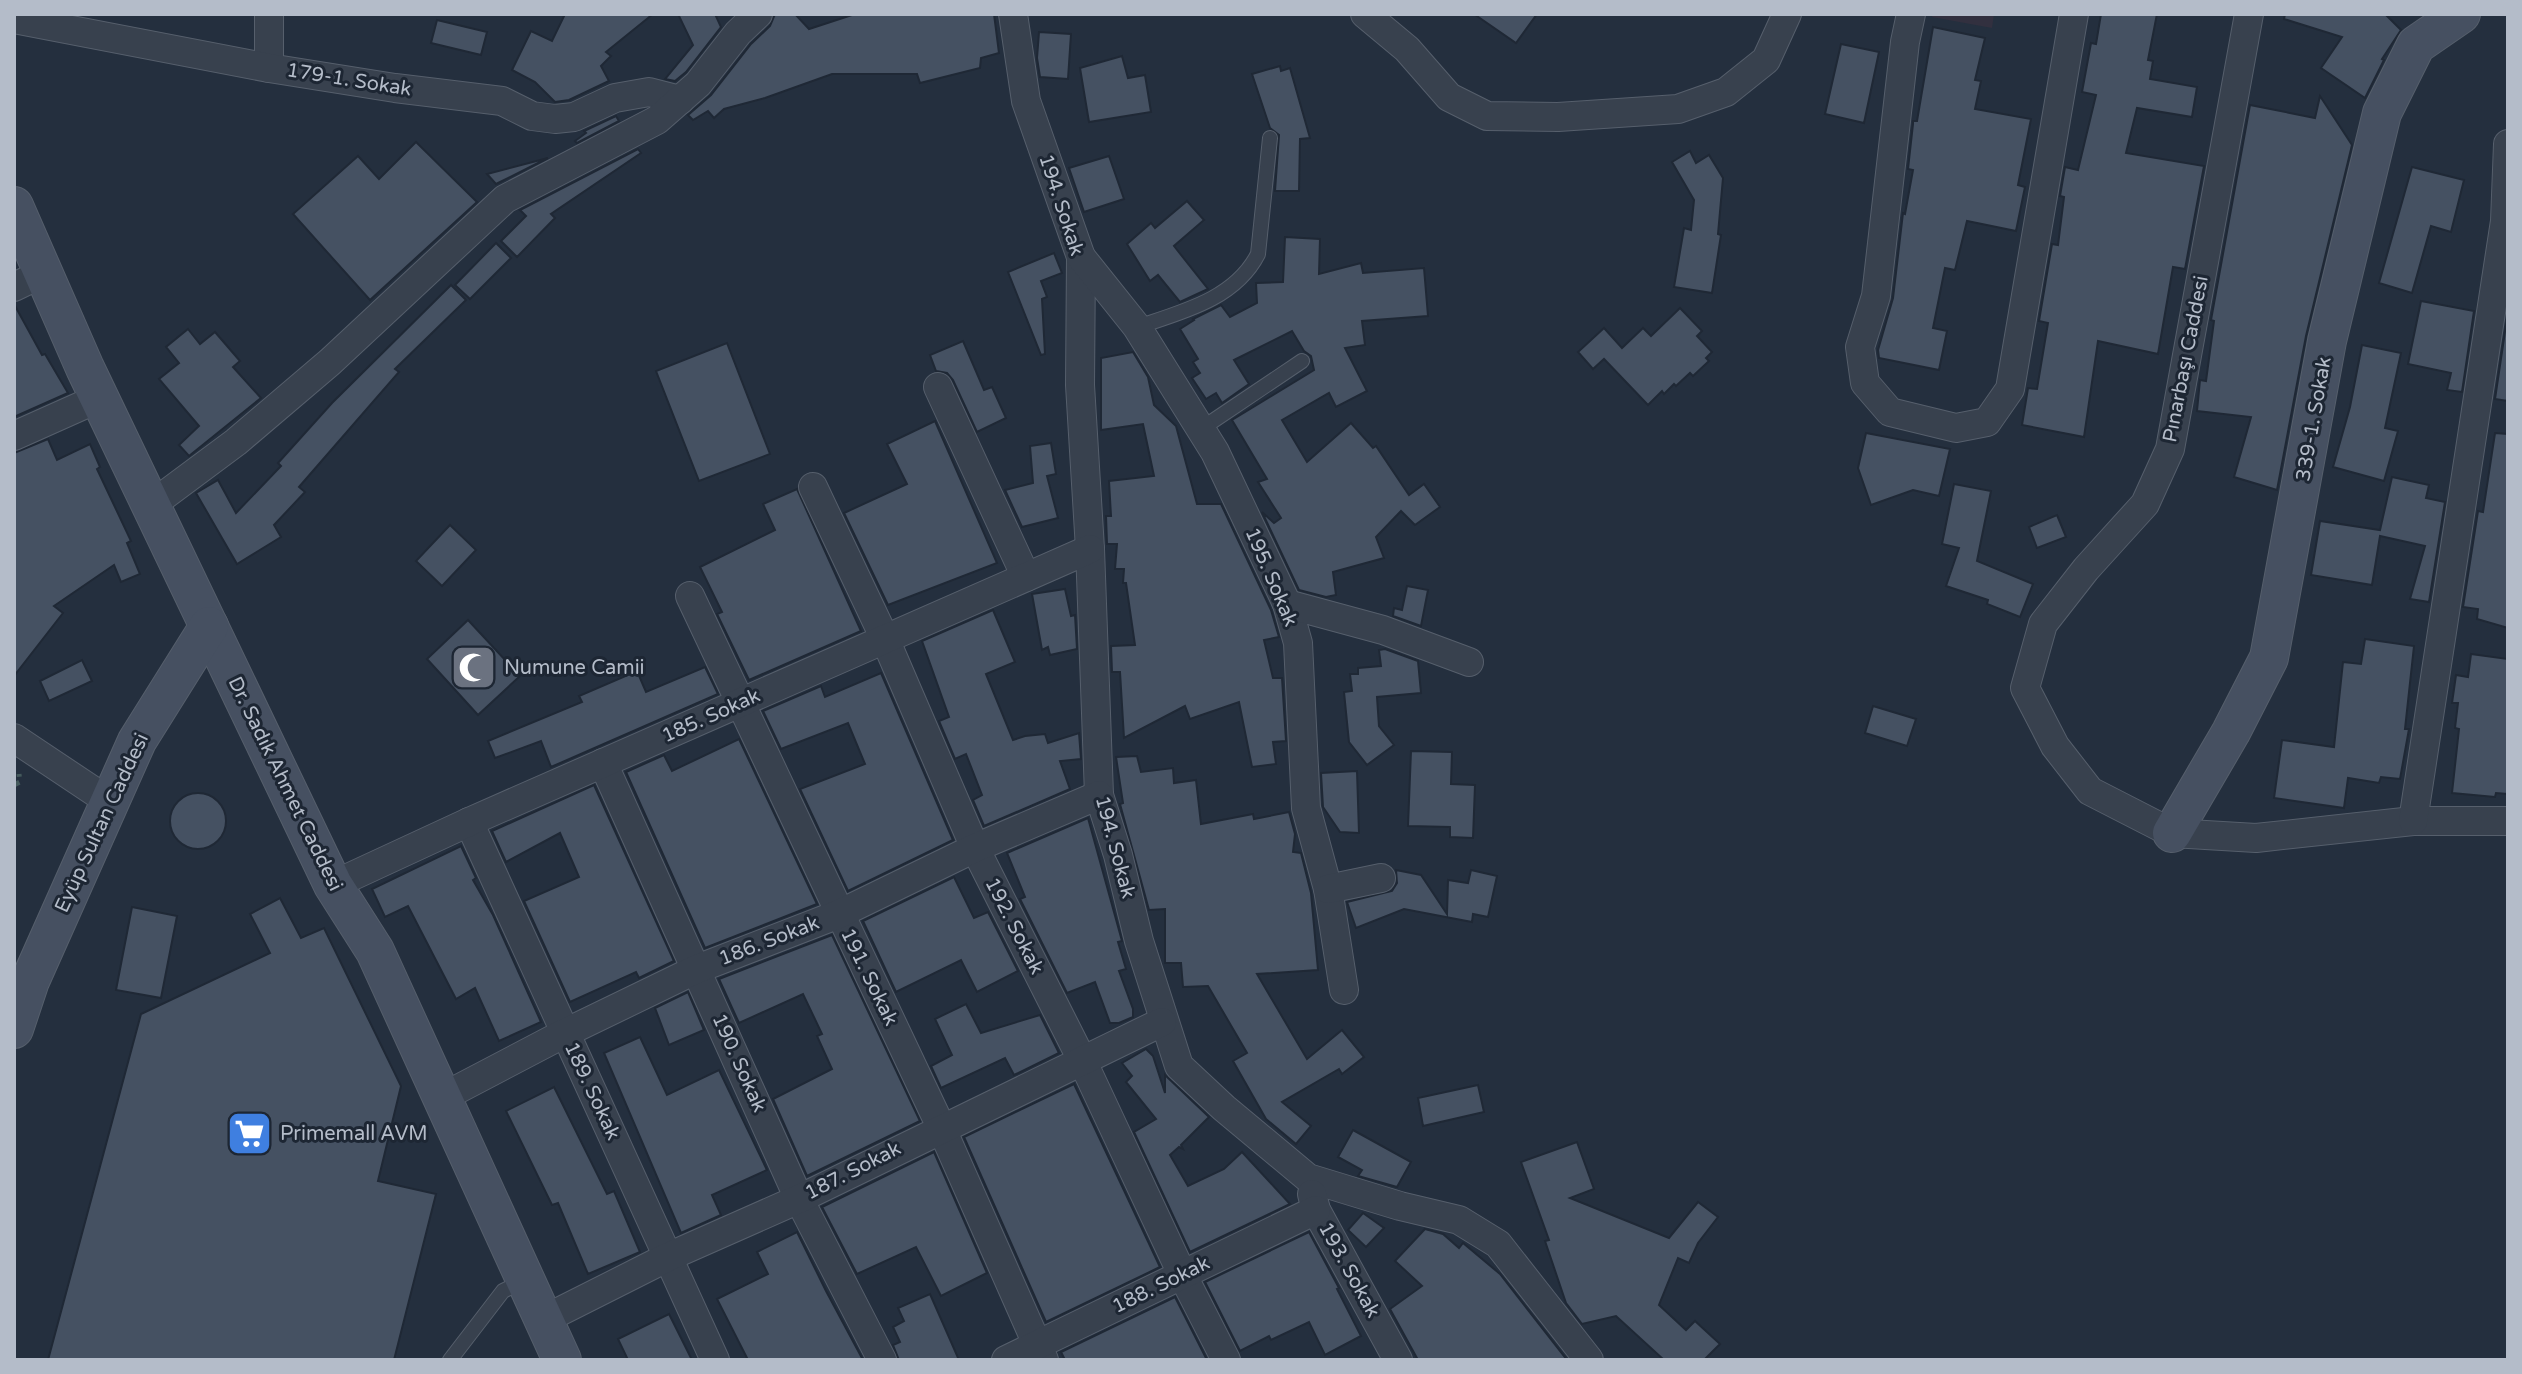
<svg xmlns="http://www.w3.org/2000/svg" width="2522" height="1374" font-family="'Varela Round',sans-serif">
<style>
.medical{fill:#32303f}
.building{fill:#455162;stroke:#1f2835;stroke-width:2}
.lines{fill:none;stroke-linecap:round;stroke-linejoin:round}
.lane-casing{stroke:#565f6c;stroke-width:16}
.street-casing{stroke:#565f6c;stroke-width:30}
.secondary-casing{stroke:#565f6c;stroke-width:40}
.path{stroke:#44595c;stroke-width:5;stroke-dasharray:6 6;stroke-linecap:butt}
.lane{stroke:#38414e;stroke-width:14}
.street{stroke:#38414e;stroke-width:28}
.secondary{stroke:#465061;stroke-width:38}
.labels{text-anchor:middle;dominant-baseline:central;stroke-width:6;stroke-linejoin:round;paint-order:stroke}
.street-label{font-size:20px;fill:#b4bcc9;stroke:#1d2633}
.poi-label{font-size:20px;fill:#b4bcc9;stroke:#1d2633;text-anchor:start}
</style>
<rect width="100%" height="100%" fill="#242f3e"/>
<!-- medical -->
<path class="medical" d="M1933,14H1994L1992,28L1932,17Z"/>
<!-- building -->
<g class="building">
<path d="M565,14H653L606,52L611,56L601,66L609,81L569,100L555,102L535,82L512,70L531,31L552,41Z"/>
<path d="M678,14H715L721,27L686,72L675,81L665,79L693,45Z"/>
<path d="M775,14H795L809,29L855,14H994L999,53L981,58L980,68L920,83L917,74H832L765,98L724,109L714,118L708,111L693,120L688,115L711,95L751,44L770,26Z"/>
<path d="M1474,14H1537L1516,43Z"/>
<path d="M2101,14H2157L2148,60L2153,61L2150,79L2197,87L2192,117L2137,108L2126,153L2204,166L2185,269L2173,267L2158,354L2098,341L2084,437L2022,425L2028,388L2037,389L2048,323L2039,321L2052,244L2058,245L2064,197L2060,196L2065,167L2078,170L2096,95L2082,92L2091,43L2096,44Z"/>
<path d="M2285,14H2385L2401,30L2382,59L2384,60L2365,98L2321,68L2342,37L2284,19Z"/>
<path d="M437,20L487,32L481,55L431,43Z"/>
<path d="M1933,27L1985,38L1975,80L1981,81L1975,109L2031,119L2018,185L2025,187L2016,231L1967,221L1955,270L1945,268L1933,328L1947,331L1939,370L1879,358L1878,350L1893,298L1903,213L1905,214L1913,170L1908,169L1913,124V121H1917Z"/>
<path d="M1039,32L1071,34L1068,79L1040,77L1037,58Z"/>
<path d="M1841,44L1879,52L1864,123L1825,114Z"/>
<path d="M1122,56L1128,78L1145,75L1151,112L1089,122L1080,68Z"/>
<path d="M1280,66L1281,71L1290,68L1310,138L1300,139L1299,191H1275L1279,135L1270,128L1252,74Z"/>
<path d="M2320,96L2352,145L2306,336L2277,490L2234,477L2251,417L2197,411L2200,380L2206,381L2214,321L2211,320L2250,105L2315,118Z"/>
<path d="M616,116L619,121L577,143L575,141L586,133L584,131Z"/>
<path d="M416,142L477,202L370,300L293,214L358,156L379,179Z"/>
<path d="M638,149L641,153L551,214L555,218L517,257L501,241L526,216L520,210Z"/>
<path d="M1690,151L1696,163L1709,155L1723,178L1718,234L1721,235L1712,293L1674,287L1684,228L1691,230L1694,200L1672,162Z"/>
<path d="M1109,156L1124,199L1084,212L1069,168Z"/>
<path d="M548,158L496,184L487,174Z"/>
<path d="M2412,167L2464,180L2451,232L2431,226L2412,293L2379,283Z"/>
<path d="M1187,201L1204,220L1174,246L1208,289L1180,302L1158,275L1150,281L1127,244L1151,223L1155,228Z"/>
<path d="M1285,237L1320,239L1319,274L1361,263L1363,273L1424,268L1428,316L1362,321L1365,345L1345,348L1367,391L1336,407L1329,393L1282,420L1307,462L1351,423L1373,448L1376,446L1409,495L1424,484L1440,507L1415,525L1401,511L1376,537L1384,558L1333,572L1336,595L1326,597L1299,590L1262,512L1274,523L1281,518L1258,482L1267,479L1232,420L1314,370L1311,356L1304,351L1292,331L1234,360L1249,384L1222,403L1216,393L1206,399L1192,378L1200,373L1193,362L1198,359L1180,329L1194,320L1193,319L1221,305L1230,317L1257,303L1256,283L1283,282Z"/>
<path d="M496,243L511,258L470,299L455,285Z"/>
<path d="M1054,253L1062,273L1041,281L1047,297L1042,299L1045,354L1041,355L1008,272Z"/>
<path d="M451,285L466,300L395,369L399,372L299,487L305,492L274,525L281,537L237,564L196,493L218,480L236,513L281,466L278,463L332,403Z"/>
<path d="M2421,301L2474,311L2462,392L2447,390L2451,373L2408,364Z"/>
<path d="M14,304L42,355L45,354L68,393L14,417Z"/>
<path d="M1680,308L1702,331L1697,336L1712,352L1706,358L1709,361L1693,376L1690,373L1676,386L1674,384L1664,394L1662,391L1648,405L1604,359L1593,369L1578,352L1604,328L1622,348L1643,328L1651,336Z"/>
<path d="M2507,318H2508V401L2495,399Z"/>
<path d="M188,329L200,344L215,332L240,361L233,367L261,398L189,456L179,445L199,426L159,379L179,363L166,347Z"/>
<path d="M963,341L984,390L992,387L1006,418L977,432L953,380L947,373L936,371L930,355Z"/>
<path d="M727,343L770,454L699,481L656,371Z"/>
<path d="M2362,345L2401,353L2385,428L2398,431L2384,481L2333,467L2350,407Z"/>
<path d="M1133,352L1148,377L1154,405L1176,426L1197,504H1221L1271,610L1279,637L1264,640L1273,678H1282L1286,741L1273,742L1276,764L1252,767L1239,702L1190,719L1185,706L1124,738L1120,672H1112L1111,646L1135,645L1126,583H1123L1124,569H1115L1117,544H1107L1106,516H1111L1109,481L1154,476L1143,424L1101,430V358Z"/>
<path d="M935,421L997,563L888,605L844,513L907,484L887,444Z"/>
<path d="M1866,433L1950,449L1939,496L1913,490L1871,505L1858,468Z"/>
<path d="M2495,433L2508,434V628L2477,619L2478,609L2463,607L2478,511L2483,512Z"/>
<path d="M48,439L57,460L90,444L100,467L97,469L131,541L127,543L140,574L121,582L114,565L54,606L63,613L14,676V453Z"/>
<path d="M1051,443L1056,474L1047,476L1058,518L1022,527L1005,490L1033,483L1030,446Z"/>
<path d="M2392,477L2429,485L2426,498L2445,502L2429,602L2410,599L2425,546L2380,536L2372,585L2311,575L2320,521L2380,530Z"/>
<path d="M1954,484L1991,491L1977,561L2033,584L2020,617L1987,604L1988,600L1946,586L1959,548L1942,544Z"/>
<path d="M797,489L861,631L749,680L717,614L722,612L700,567L775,530L763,504Z"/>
<path d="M2057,515L2066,537L2037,548L2029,527Z"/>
<path d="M450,525L476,550L442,586L416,561Z"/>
<path d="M1407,586L1428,590L1421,626L1393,616L1394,608L1402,610Z"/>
<path d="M1065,589L1071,616L1075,615L1077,649L1050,655L1048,647L1042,650L1032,594Z"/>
<path d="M993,610L1015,662L986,674L1013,740L1025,736L1045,734L1048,743L1079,733L1081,759L1060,761L1070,789L984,826L973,800L982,795L966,754L955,759L939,721L949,717L922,641Z"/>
<path d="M468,620L520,676L478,715L427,659Z"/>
<path d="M2365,639L2414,646L2405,729H2409L2400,779L2381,777L2379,783L2348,778L2344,808L2274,798L2282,740L2334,747L2343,662L2361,664Z"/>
<path d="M1385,649L1418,661L1421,693L1377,697L1379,726L1394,745L1367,765L1349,742L1344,692L1352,691L1350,674H1358V668L1381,666L1379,650Z"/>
<path d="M2471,654L2508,659V794L2496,793L2495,797L2452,793L2459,729L2455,728L2458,703H2452L2456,675L2468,677Z"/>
<path d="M82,660L92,681L49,701L40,681Z"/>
<path d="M705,667L718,694L551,767L541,741L495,758L488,741L582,702L579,696L637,671L646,692Z"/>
<path d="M881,673L953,840L848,891L800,789L865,764L848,723L781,749L763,711L821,686L825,697Z"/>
<path d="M1873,706L1916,719L1907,746L1865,733Z"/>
<path d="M739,739L817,904L705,948L626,772L664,755L672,771Z"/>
<path d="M1411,751L1452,752L1451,784L1475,785L1473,838L1450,837V827L1408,826Z"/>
<path d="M1137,756L1141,772L1173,768L1174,783L1196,780L1201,824L1253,814L1254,819L1289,812L1295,834L1293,852L1301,853L1311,893L1318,970L1257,974L1307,1059L1342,1030L1364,1057L1342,1074L1339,1069L1282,1102L1311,1126L1296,1144L1266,1119L1233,1061L1247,1053L1208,986L1183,987L1181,963H1165V909L1149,910L1120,804L1123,803L1116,757Z"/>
<path d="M1357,771L1359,833L1340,832L1323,807L1321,773Z"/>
<path d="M594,785L674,961L639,978L636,972L570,1002L524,901L579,877L560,833L506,862L492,831Z"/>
<circle cx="198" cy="821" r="28"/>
<path d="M1088,818L1122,941L1118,942L1126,969L1119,971L1133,1009V1017L1119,1023H1110L1095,982L1067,993L1020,899L1025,897L1007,853Z"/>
<path d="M461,846L476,878L473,880L493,915L541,1022L499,1041L475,988L456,999L408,906L385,917L372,889Z"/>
<path d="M1396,870L1421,875L1447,914L1448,880L1468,883L1471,870L1497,876L1488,917L1473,914L1472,922L1404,909L1356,928L1347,902L1392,891L1397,883Z"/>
<path d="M954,877L974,918L988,912L1018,971L977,992L961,960L896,992L863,921Z"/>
<path d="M280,898L301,938L324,928L401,1086L378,1181L436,1194L394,1360H48L141,1014L270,953L250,914Z"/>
<path d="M132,907L177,916L161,998L116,990Z"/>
<path d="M832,935L920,1121L807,1176L773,1099L832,1069L817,1036L822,1034L803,994L739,1023L719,979Z"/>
<path d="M688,992L704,1030L669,1045L655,1008Z"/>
<path d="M966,1004L981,1033L1040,1015L1059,1053L1014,1075L1005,1058L941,1088L931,1066L952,1055L935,1019Z"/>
<path d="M640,1037L667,1095L719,1070L767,1170L712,1195L721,1215L681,1233L604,1053Z"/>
<path d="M1146,1049L1153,1056L1165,1093V1075L1209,1117L1181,1145L1183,1149L1179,1147L1170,1155L1188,1186L1224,1169L1242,1152L1290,1204L1190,1252L1134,1132L1156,1119L1126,1082L1132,1076L1122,1063Z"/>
<path d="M1074,1084L1160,1267L1046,1322L964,1137Z"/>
<path d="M1478,1085L1484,1112L1423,1126L1418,1098Z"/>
<path d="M554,1087L607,1194L614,1191L640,1252L588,1274L558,1203L552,1205L506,1111Z"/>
<path d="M1353,1130L1411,1162L1397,1187L1358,1176L1362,1170L1338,1157Z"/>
<path d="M1577,1142L1594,1189L1570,1198L1669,1238L1698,1202L1718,1217L1698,1243L1689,1263L1678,1258L1659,1305L1686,1330L1695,1321L1720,1344L1704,1360H1664L1616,1316L1582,1324L1566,1303L1545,1241L1549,1240L1521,1162Z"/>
<path d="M934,1152L987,1273L941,1296L916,1247L857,1274L822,1207Z"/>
<path d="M1363,1213L1384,1228L1366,1247L1348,1230Z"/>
<path d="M1425,1229L1443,1234L1459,1248L1463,1243L1500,1274L1567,1360H1418L1390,1309L1422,1286L1395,1261Z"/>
<path d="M797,1232L826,1291L863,1360H748L717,1299L768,1274L757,1252Z"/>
<path d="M1309,1232L1339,1288L1337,1289L1361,1336L1325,1355L1309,1322L1271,1340L1269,1336L1240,1351L1205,1282Z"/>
<path d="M930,1294L959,1360H899L893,1345L900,1342L893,1327L904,1321L898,1308Z"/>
<path d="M1175,1297L1207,1360H1065L1061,1352Z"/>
<path d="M669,1314L692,1360H628L618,1339Z"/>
</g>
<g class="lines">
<defs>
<g id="lane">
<path d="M1137,327C1182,312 1235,299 1258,254L1270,138"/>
<path d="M1201,429L1302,361"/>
<path d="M450,1360L503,1291L525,1280"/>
</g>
<g id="street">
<path d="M269,14V68"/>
<path d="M1013,14L1026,101L1081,257L1080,385L1090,549L1099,795L1118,855L1139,941L1179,1066L1224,1108L1308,1178L1400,1206L1459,1220L1498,1244L1589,1360"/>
<path d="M1365,14L1407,49L1449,97L1487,116L1558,117L1678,109L1726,92L1766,60L1787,14"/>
<path d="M1911,14L1905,42L1876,296L1860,347L1865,383L1890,412L1956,428L1987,422L2010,389L2074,14"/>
<path d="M2249,14L2170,449L2145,504L2086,569L2043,624L2025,688L2055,746L2090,791L2172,833L2256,838L2413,821H2508"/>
<path d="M14,19L269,68L395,88L502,101L532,116L555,119L574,117L615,98L649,92L680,100"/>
<path d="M1081,257L1137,327L1215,452L1287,604L1298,643L1306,808L1328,889L1344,990"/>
<path d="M14,287L43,273"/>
<path d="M938,387L1026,577"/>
<path d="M14,436L99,398"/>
<path d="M813,487L885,639L975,848L1082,1060L1182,1274L1226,1360"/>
<path d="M150,506L236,442L330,362L505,199L657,120L698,84L738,33L758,14"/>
<path d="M690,596L941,1127L1044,1360"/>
<path d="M1287,604L1383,630L1469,662"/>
<path d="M14,738L110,802"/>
<path d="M603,763L799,1199L882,1360"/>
<path d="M2413,821L2505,221L2508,144"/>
<path d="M469,822L715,1360"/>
<path d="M333,885L469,822L1090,549"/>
<path d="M1328,889L1381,878"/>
<path d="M443,1097L565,1033L697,969L839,914L975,848L1099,795"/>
<path d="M1312,1194L1316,1210L1398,1360"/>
<path d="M543,1320L668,1257L799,1199L1162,1022"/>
<path d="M1006,1360L1316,1210"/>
</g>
<g id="secondary">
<path d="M14,206L85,368L333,885L375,951L562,1360"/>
<path d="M2172,833L2231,732L2269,658L2327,341L2382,113L2416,45L2461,14"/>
<path d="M14,1029L30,981L137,741L209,626"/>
</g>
</defs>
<!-- lane casing -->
<use href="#lane" class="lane-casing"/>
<!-- street casing -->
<use href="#street" class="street-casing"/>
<!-- secondary casing -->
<use href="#secondary" class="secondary-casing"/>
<!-- path -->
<path class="path" d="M14,785L20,782L19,774"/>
<!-- lane -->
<use href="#lane" class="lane"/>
<!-- street -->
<use href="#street" class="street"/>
<!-- secondary -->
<use href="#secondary" class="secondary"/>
</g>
<!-- icons -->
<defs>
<symbol id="mosque-square" viewBox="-11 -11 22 22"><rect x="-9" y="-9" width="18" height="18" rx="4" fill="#6b7280" stroke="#1d2633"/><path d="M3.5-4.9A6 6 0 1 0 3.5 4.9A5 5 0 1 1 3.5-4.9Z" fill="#fff"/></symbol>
<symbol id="supermarket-square" viewBox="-11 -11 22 22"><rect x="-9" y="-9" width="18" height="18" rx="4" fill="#3f7fe0" stroke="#1d2633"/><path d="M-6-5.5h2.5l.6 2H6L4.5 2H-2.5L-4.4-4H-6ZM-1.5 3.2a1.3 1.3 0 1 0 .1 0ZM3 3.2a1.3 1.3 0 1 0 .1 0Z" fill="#fff"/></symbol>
</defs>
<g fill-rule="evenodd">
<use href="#mosque-square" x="448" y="642" width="51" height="51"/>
<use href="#supermarket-square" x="224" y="1108" width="51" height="51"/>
</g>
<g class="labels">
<!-- street labels -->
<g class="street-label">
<text transform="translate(349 80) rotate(9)">179-1. Sokak</text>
<text transform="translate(1061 205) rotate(72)">194. Sokak</text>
<text transform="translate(2186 359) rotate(-79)">Pınarbaşı Caddesi</text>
<text transform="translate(2314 419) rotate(-80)">339-1. Sokak</text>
<text transform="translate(1271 577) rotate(67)">195. Sokak</text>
<text transform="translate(711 716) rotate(-24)">185. Sokak</text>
<text transform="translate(285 784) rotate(64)">Dr. Sadık Ahmet Caddesi</text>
<text transform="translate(102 823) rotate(-65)">Eyüp Sultan Caddesi</text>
<text transform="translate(1115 847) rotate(75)">194. Sokak</text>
<text transform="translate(1014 926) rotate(63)">192. Sokak</text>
<text transform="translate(769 941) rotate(-21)">186. Sokak</text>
<text transform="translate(869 977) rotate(64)">191. Sokak</text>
<text transform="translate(739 1063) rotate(66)">190. Sokak</text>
<text transform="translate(592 1091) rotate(65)">189. Sokak</text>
<text transform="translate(853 1171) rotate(-27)">187. Sokak</text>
<text transform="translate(1349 1270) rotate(61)">193. Sokak</text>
<text transform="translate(1161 1285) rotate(-26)">188. Sokak</text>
</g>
<!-- poi labels -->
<g class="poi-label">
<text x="504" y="668">Numune Camii</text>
<text x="280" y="1134">Primemall AVM</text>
</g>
</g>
<!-- border -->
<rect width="2522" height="1374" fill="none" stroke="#b4bcc9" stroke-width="32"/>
</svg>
